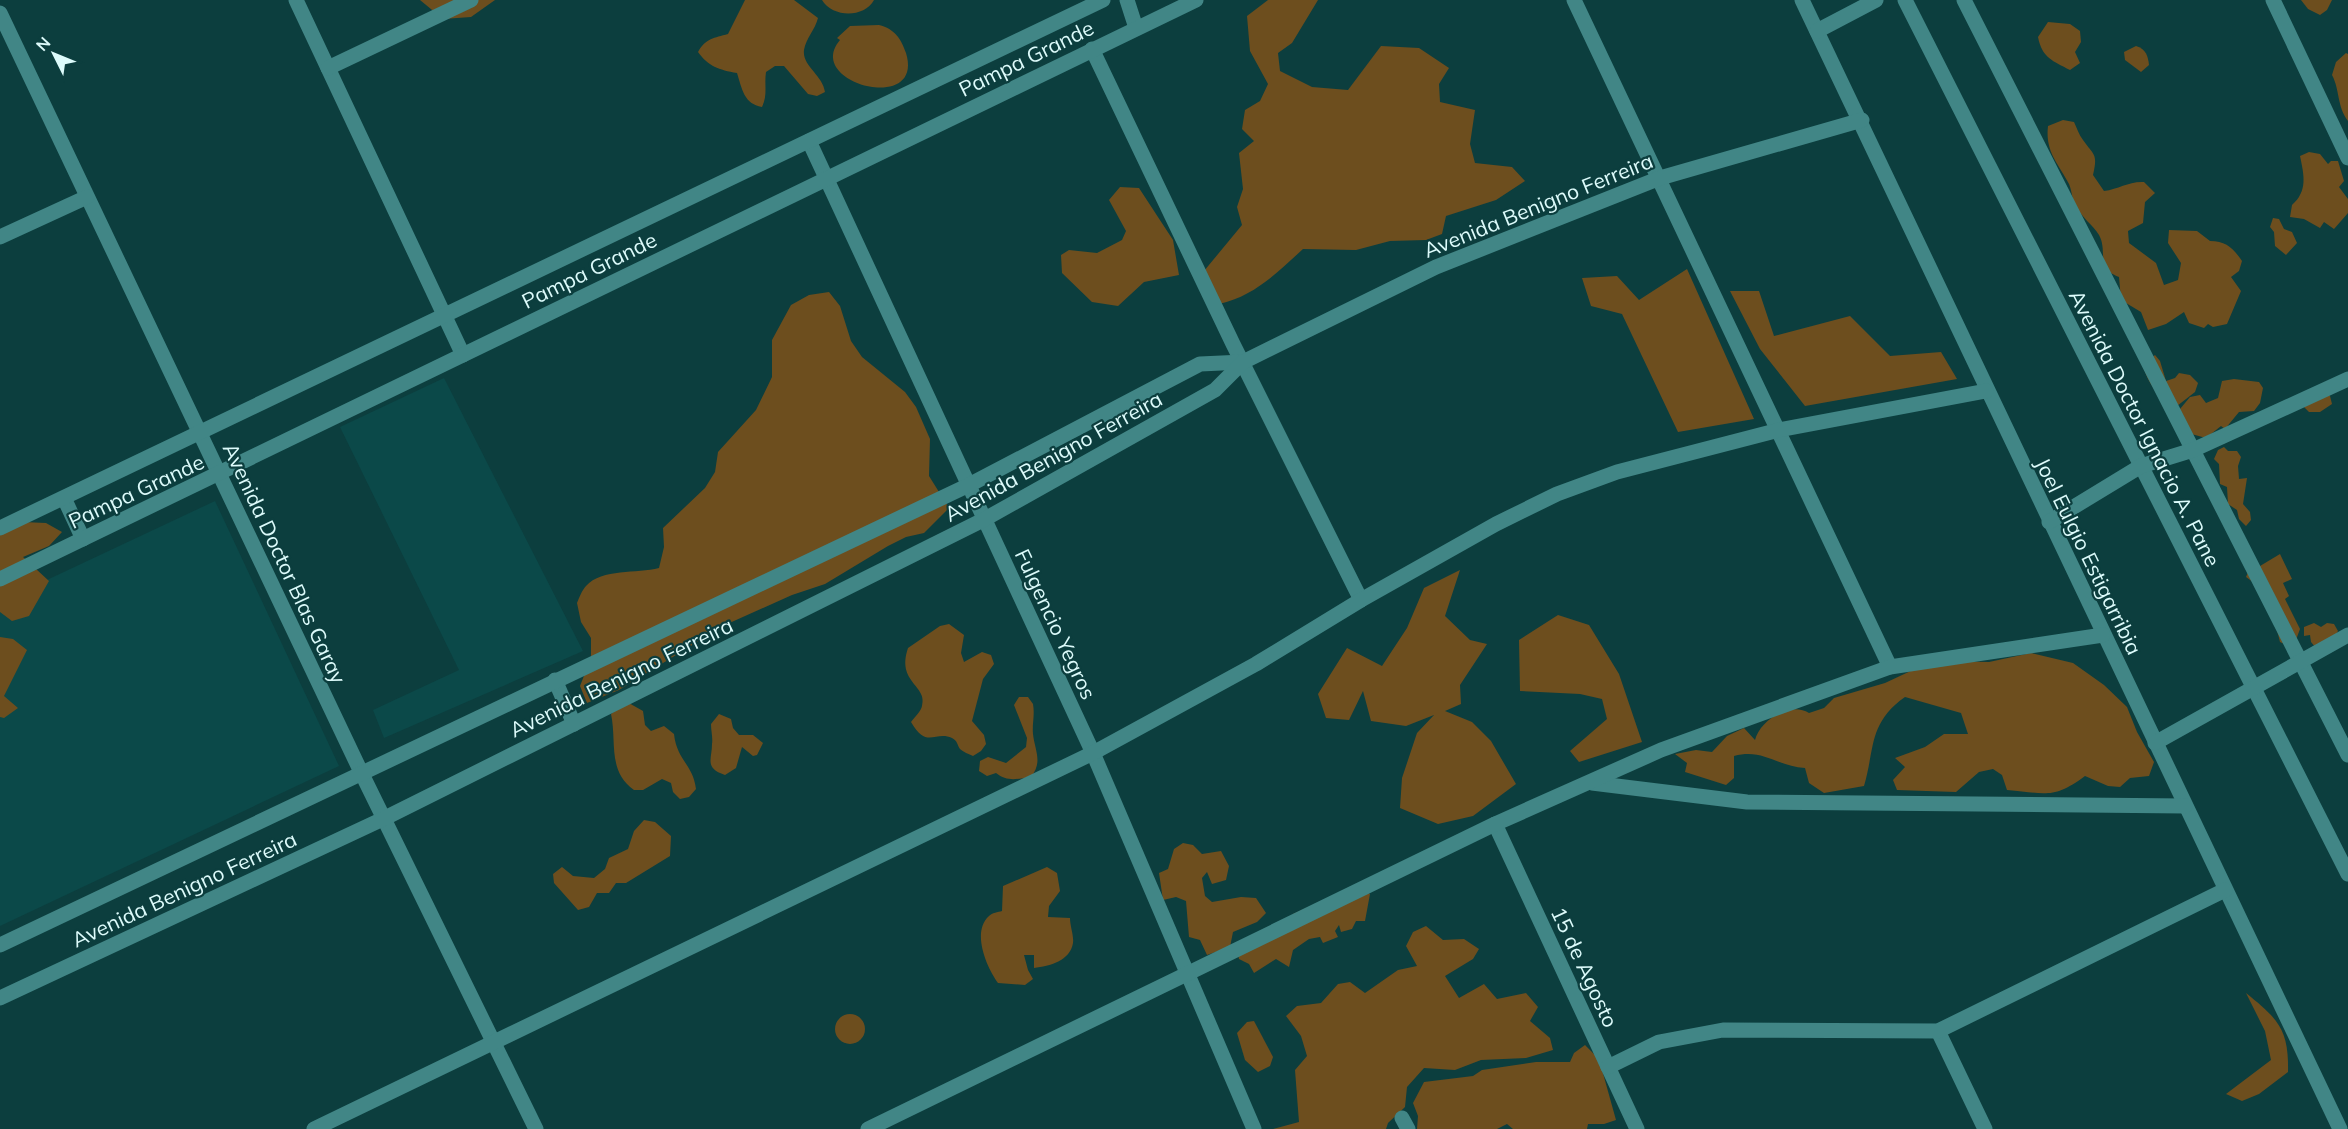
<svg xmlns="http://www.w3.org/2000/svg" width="2348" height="1129" font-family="Mulish,sans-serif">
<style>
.built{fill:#0b4949}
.green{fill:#6d4e1e}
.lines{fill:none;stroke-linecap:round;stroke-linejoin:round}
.minor{stroke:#418686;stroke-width:15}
.labels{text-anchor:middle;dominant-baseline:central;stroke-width:4.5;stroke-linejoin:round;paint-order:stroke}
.street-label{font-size:21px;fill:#ddfbfb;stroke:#0c3e3e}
</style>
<rect width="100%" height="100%" fill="#0c3e3e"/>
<!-- built -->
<g class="built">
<path d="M444,378L583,651L384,738L373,710L459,670L340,427Z"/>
<path d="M215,501L339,766L0,926V602Z"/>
</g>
<!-- green -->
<g class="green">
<path d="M420,0H495L471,17L443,19Z"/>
<path d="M745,0H794L818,18C815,30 806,38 804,50C802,66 823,75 825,92L817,96L808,94L784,66H775L766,72C764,85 768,94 762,107C744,104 742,89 737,73C719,70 708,66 698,52C706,38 714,38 728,34Z"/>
<path d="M822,0H874C864,18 833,18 822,0Z"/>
<path d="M1268,0H1318L1292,43L1278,53L1280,71L1312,87L1348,90L1381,46L1419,48L1449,68L1439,84L1440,102L1475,110L1470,144L1475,163L1512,167L1525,181L1496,200L1446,216L1442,234L1426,240L1390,241L1356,250L1303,249C1277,273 1254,296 1219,304L1204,271L1242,225L1237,207L1243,189L1239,153L1254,141L1242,129L1245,110L1260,101L1268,84L1250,51L1247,16Z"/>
<path d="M2301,0H2332L2327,10L2320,15L2308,9Z"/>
<path d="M2048,22L2070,24L2080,31L2081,42L2075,52L2080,63L2070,70C2053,61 2042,58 2038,37Z"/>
<path d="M879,25C895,29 901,39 906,53C925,115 803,83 840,40L837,38L850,26Z"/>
<path d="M2136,46C2146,49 2148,56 2149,65L2141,72L2125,60L2124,52Z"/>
<path d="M2346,53L2348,54V121C2337,107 2340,90 2332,75L2336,62Z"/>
<path d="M2063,120L2074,122C2077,128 2079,135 2083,140C2094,156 2098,153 2093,175L2104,191C2119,189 2129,181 2144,182L2155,193L2145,202L2143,223L2128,231L2129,243L2156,263L2164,285L2178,280L2181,263L2168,243L2169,230L2197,231L2210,241C2226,241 2233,248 2242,261L2239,271L2231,277L2241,291L2227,324L2213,327L2208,324L2204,328L2189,323L2184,312L2166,324L2148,330L2141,312L2121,300L2119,277C2095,268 2108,251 2099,235C2093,225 2081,217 2076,206C2072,200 2072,191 2069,184C2058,163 2045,152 2048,126Z"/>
<path d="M2309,152L2320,154L2328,164L2331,161H2338L2344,181L2339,187L2348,199V213L2334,229L2324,222L2320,228L2304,219L2290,217L2292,205C2308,191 2304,175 2300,156Z"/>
<path d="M1120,187L1139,188L1173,240L1179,275L1144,282L1118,306L1092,302L1062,273L1061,255L1069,250L1097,253L1122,240L1126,231L1109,200Z"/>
<path d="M2273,218L2279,219L2284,229L2292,232L2297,243L2286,255L2275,246L2274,232L2270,227Z"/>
<path d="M1687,269L1754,419L1678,432L1622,314L1591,306L1582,278L1617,276L1639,300Z"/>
<path d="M1730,291H1759L1774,336L1850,316L1890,356L1941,352L1957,379L1805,406L1760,349Z"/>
<path d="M829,292L840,306L851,341L862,357L905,392L916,407L930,439L929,476L949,508L924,533L906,537L888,546L825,584L792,595L725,625L619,690L587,703L580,686L591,658V638L581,622L577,603C579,598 582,590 586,586C602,568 637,574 659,568L664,547L663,528L705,488L715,472L718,452L756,410L772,377V340L791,305L809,295Z"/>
<path d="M2155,355L2160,361L2166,381L2175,378L2179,373L2190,375L2198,383L2195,392L2177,406C2158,395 2149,387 2143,365Z"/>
<path d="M2234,379L2259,382L2263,388L2260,403L2254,411L2239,412L2225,429L2221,426L2206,438L2184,432L2175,415L2190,397L2200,395L2206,403L2218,398L2222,381Z"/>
<path d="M2323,390L2330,396L2332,404L2320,412H2309L2302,405Z"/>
<path d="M2224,447L2228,451H2237L2241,457L2238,466L2239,479L2247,478L2243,504L2250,512L2251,520L2246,526L2239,519L2237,510L2228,504L2227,487L2220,484L2219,464L2214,459L2218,450Z"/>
<path d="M0,521L46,523L62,532L49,546L23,557L49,581L29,616L12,621L0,612Z"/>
<path d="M2280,554L2292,579L2283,583L2289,596L2285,599L2300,629L2293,648L2280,642L2277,630L2257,585L2246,577L2251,565L2255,563L2260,566Z"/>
<path d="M1460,570L1445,616L1470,640L1487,644L1460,685L1461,704L1445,711L1472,722L1491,741L1516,784L1473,816L1438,824L1400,808L1402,778L1417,733L1434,715L1406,726L1371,721L1363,691L1349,720L1326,718L1318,694L1347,648L1382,666L1407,628L1424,588Z"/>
<path d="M1558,615L1589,625L1619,674L1642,742L1579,762L1570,751L1607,719L1602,699L1580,694L1520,691L1519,640Z"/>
<path d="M2314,623L2321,627L2327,623L2334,624L2338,631L2332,641L2316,648L2311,642L2310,635L2304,636V627Z"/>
<path d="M949,624L964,635L961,653L964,662L982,652L991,655L994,664L983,679L972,721L984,735L986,744L981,751L973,756C969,754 963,752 960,749C957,745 958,741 952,738C935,730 927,750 911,722C915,717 921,711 922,706C928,685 896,683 908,648L940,626Z"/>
<path d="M0,637L13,639L27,650L4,696L18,708L4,718L0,717Z"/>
<path d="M2031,653L2073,663L2104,685L2127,707L2137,732L2154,762L2149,776L2130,778L2120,787L2108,786L2085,776C2053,800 2045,793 2007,790L2002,775L1993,769L1979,772L1956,792L1897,790L1893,780L1905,767L1895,758L1925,747L1944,734H1968L1961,713L1905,697C1868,723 1875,749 1864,786L1824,793L1809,783L1805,768C1776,766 1763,748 1734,756V778L1726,785L1685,772L1687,763L1675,754L1696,750L1712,752L1727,736L1744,728L1755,740C1760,720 1790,701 1809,713L1824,708L1834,698L1885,683L1932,661L1989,662Z"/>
<path d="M1019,697H1028L1033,704C1035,715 1032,724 1033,734C1035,751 1043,762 1031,777C1017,779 1007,782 996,773L987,776L979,771L980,761L988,757L1006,763L1026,747L1027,738L1014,705Z"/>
<path d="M627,702L643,711L645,725L651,731L664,726L674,734C677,761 693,764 696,789L689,797L680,799L673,792L671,783L662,779L643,790H634C607,771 617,741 611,714Z"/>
<path d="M719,714L731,719L733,728L739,735H753L763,743L757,755L753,756L742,747L736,768L725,775C704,768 712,759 712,744C713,738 711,731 711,724Z"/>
<path d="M644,820L655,822L671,836L670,856L626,883H616L609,893H597L589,907L578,910L554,883L553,874L562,867L573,876L594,878L605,869L609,858L628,849L634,831Z"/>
<path d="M1183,843L1193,845L1202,854L1221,851L1229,866L1226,880L1212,884L1207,872L1202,878L1205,896L1212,902L1241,897L1256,898L1266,913L1257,922L1233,932L1230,947L1207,955L1200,940L1189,937L1186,901L1176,897L1163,900L1159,873L1168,869L1174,849Z"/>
<path d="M1047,867L1057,873L1060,891L1049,906L1048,917L1070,918C1070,926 1074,936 1073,943C1070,961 1050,966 1034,968V955H1024L1028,970L1033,979L1025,985L998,983C987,968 971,932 989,916C992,913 998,912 1002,911L1003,886Z"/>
<path d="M1356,886L1370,894L1365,921H1356L1352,929L1341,932L1339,925L1335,931L1338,937L1323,943L1320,937L1309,939L1293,950L1289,967L1276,959L1254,973L1249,964L1239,959L1238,954L1292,928L1293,914Z"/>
<path d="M1426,926L1443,940L1464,939L1479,949L1473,959L1445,976L1459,998L1484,984L1497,999L1526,993L1538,1007L1530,1021L1550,1038L1553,1050L1526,1058L1481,1060L1455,1070L1424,1068L1407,1087L1405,1107L1388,1123L1386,1129H1273L1299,1122L1295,1070L1307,1056L1301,1036L1286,1016L1297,1006L1321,1003L1338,984L1350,982L1365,993L1398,970L1417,966L1406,946L1413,932Z"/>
<path d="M2246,993C2278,1019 2289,1029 2288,1072L2259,1094L2242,1101L2226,1094L2271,1060L2265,1031Z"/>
<circle cx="850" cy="1029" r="15"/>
<path d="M1254,1021L1273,1057L1270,1066L1258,1072L1245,1060L1237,1033L1247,1022Z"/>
<path d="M1585,1045L1599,1059L1616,1120L1604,1124H1588L1587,1129H1513L1507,1124L1497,1129H1417L1418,1116L1413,1103L1424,1082L1473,1076L1482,1070L1536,1062H1570L1574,1053Z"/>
</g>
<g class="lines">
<!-- minor -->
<g class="minor">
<path d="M296,0L463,355"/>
<path d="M1127,0L1136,28"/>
<path d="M1574,0L1890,667"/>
<path d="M1802,0L2340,1129"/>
<path d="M1905,0L2348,874"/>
<path d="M1964,0L2348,755"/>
<path d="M2273,0L2348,158"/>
<path d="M0,13L361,772L536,1129"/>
<path d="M1817,31L1876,0"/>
<path d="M1092,49L1233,344L1361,600"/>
<path d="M328,68L471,0"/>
<path d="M809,141L1093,753L1254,1129"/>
<path d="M0,237L87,197"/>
<path d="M64,498L83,539"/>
<path d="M2049,522L2141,466L2193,450L2348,379"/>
<path d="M0,528L1103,0"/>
<path d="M0,579L1196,0"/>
<path d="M555,680L574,724"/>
<path d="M2155,743L2348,635"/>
<path d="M1592,783L1747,802L2185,806"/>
<path d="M1495,824L1637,1129"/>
<path d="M0,945L969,485L1200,364L1243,362"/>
<path d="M0,998L385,818L985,519L1215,390L1243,362L1436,267L1660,178L1862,120"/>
<path d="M1938,1031L1985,1129"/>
<path d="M1608,1067L1659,1042L1723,1030L1938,1031L2225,890"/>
<path d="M1402,1118L1408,1129"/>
<path d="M314,1129L1093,753L1256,664L1361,600L1496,524L1557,494L1617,472L1779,430L1986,391"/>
<path d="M868,1129L1495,824L1661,750L1890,667L2103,635"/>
</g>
</g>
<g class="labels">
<!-- street labels -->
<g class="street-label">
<text transform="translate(1026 58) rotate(-26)">Pampa Grande</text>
<text transform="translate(1538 205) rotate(-22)">Avenida Benigno Ferreira</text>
<text transform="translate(589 270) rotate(-26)">Pampa Grande</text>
<text transform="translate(2145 428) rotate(63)">Avenida Doctor Ignacio A. Pane</text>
<text transform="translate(1053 456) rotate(-29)">Avenida Benigno Ferreira</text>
<text transform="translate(136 491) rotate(-25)">Pampa Grande</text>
<text transform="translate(2089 556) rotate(64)">Joel Eulgio Estigarribia</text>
<text transform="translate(285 563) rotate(65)">Avenida Doctor Blas Garay</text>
<text transform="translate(1056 624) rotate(65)">Fulgencio Yegros</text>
<text transform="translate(621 677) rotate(-26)">Avenida Benigno Ferreira</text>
<text transform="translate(184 889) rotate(-25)">Avenida Benigno Ferreira</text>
<text transform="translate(1585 967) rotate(65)">15 de Agosto</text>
</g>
</g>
<!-- north arrow -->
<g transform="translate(54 54) rotate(313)" stroke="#0c3e3e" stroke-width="4.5" paint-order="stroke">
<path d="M0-4.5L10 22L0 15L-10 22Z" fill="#ddfbfb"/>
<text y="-9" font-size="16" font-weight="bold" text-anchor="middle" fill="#ddfbfb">N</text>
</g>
</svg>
